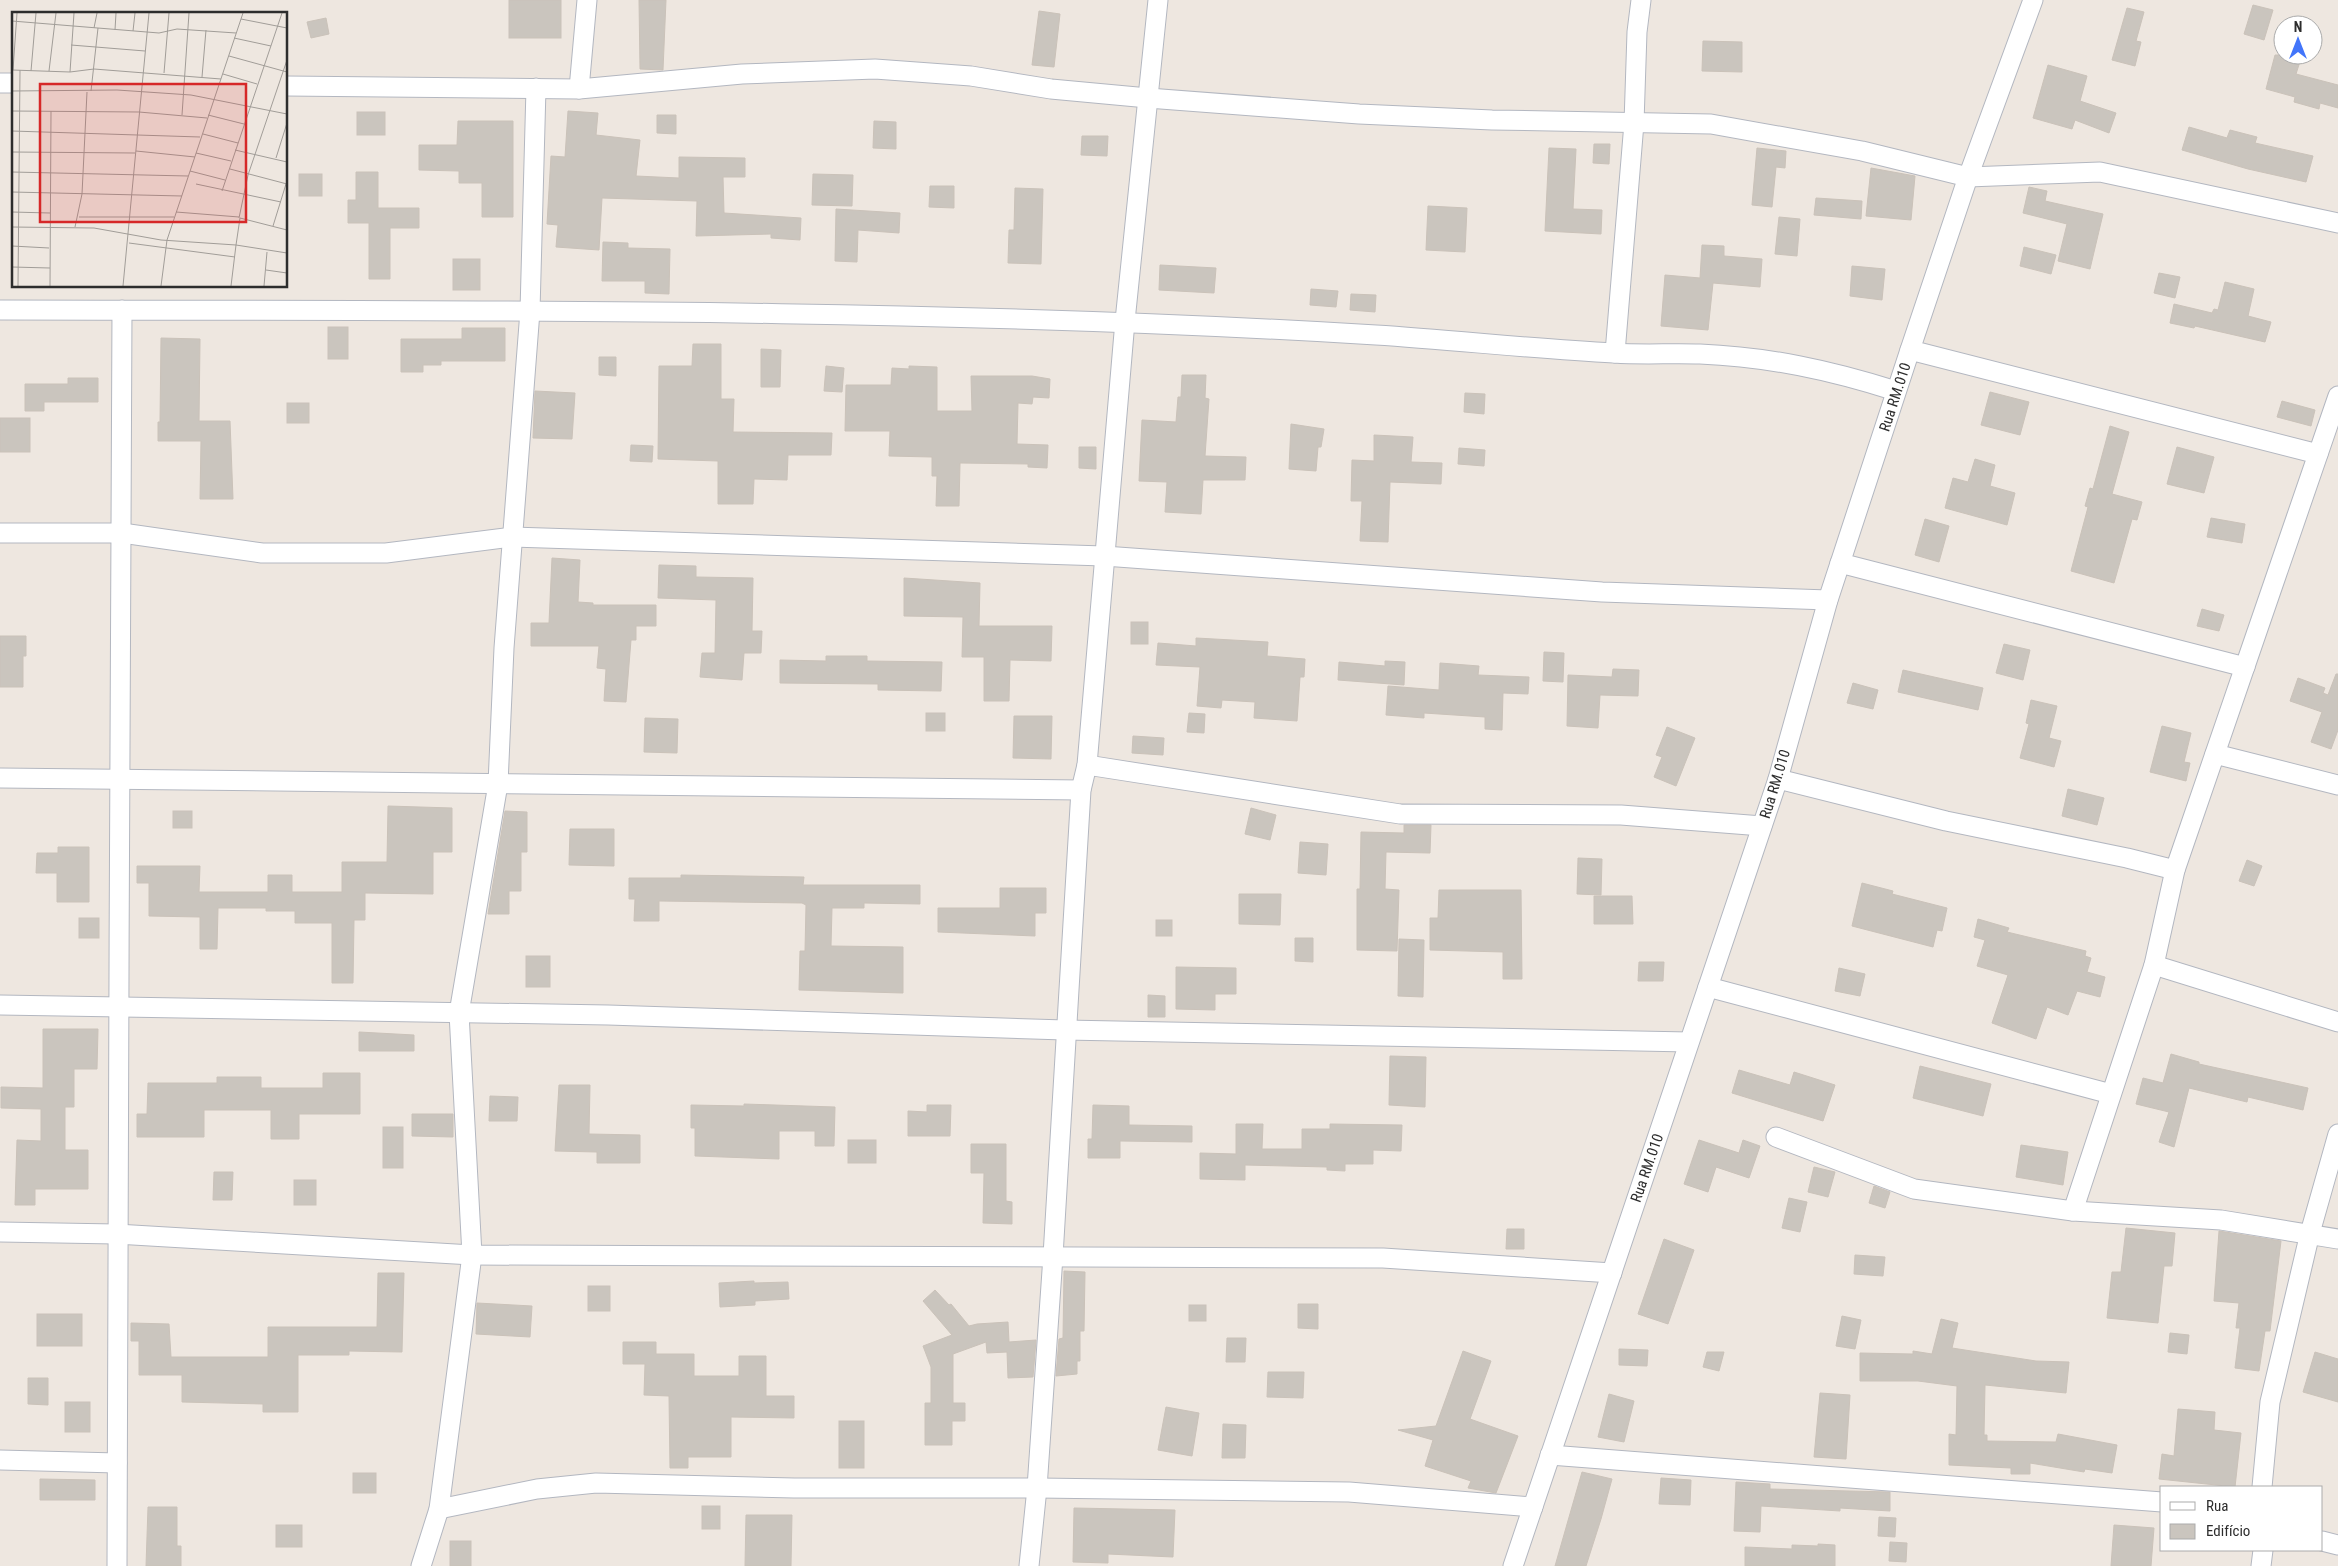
<svg xmlns="http://www.w3.org/2000/svg" width="2338" height="1566" font-family="'Roboto Condensed',sans-serif">
<style>
.building{fill:#cac5be;stroke:#cac2b9}
.lines{fill:none;stroke-linecap:round;stroke-linejoin:round}
.street-casing{stroke:#b3b7c0;stroke-width:21}
.street{stroke:#fff;stroke-width:19}
.labels{text-anchor:middle;dominant-baseline:central;stroke-width:4;stroke-linejoin:round;paint-order:stroke}
.street-label{font-size:15px;fill:#2d2d2d;stroke:#fff}
.inset-road{fill:none;stroke:#a19d98;stroke-width:1}
.view{fill:#d62828;fill-opacity:0.15;stroke:#d62828;stroke-width:2.5}
.inset-edge{fill:none;stroke:#2d2d2d;stroke-width:2.5}
</style>
<rect width="100%" height="100%" fill="#eee7e0"/>
<!-- building -->
<g class="building">
<rect x="509" y="0" width="52" height="38"/>
<path d="M639,0H666L663,70L640,69Z"/>
<path d="M2253,5L2273,10L2264,40L2244,34Z"/>
<path d="M2127,8L2144,12L2136,41L2141,42L2135,66L2112,60Z"/>
<path d="M1039,11L1060,14L1054,67L1032,65Z"/>
<path d="M326,18L329,34L311,38L307,22Z"/>
<path d="M1703,41L1742,42V72L1702,71Z"/>
<path d="M2275,55H2302L2296,74L2338,85V108L2320,103L2319,109L2294,102L2295,97L2266,89Z"/>
<path d="M2048,65L2087,76L2080,101L2116,113L2109,133L2075,120L2072,129L2033,118Z"/>
<path d="M568,111L598,113L596,135L640,140L636,176L679,178V157L745,158V177H723L724,213L801,218L800,240L771,238V234L696,236L697,201L602,198L599,250L556,247L558,225L547,224L551,156L565,157Z"/>
<rect x="357" y="112" width="28" height="23"/>
<path d="M657,115H676V134L657,133Z"/>
<path d="M458,121H513V217H482V183H459V171L419,170V145H457Z"/>
<path d="M874,121L896,122V149L873,148Z"/>
<path d="M2189,127L2227,138L2230,130L2257,137L2255,143L2313,156L2306,182L2248,169L2182,150Z"/>
<path d="M1082,136H1108L1107,156L1081,155Z"/>
<path d="M1594,144H1610L1609,164L1593,163Z"/>
<path d="M1549,148L1576,149L1573,209L1602,210L1601,234L1545,231Z"/>
<path d="M1757,148L1786,151L1785,168L1776,167L1772,207L1752,205Z"/>
<path d="M1871,168L1915,176L1911,220L1866,216Z"/>
<path d="M356,172H378V208H419V228H390V279H369V223H348V200H356Z"/>
<rect x="299" y="174" width="23" height="22"/>
<path d="M813,174L853,175L852,206L812,205Z"/>
<path d="M930,186H954V208L929,207Z"/>
<path d="M2029,187L2047,191L2045,201L2103,214L2090,269L2058,261L2067,224L2023,213Z"/>
<path d="M1015,188L1043,189L1041,264L1008,263L1009,230H1014Z"/>
<path d="M1816,198L1862,201L1861,219L1814,215Z"/>
<path d="M1428,206L1467,208L1465,252L1426,250Z"/>
<path d="M836,209L900,213L899,233L858,230L857,262L835,261Z"/>
<path d="M1779,217L1800,219L1797,256L1775,254Z"/>
<path d="M603,242L628,243V248L670,249L669,294L645,293V281H602Z"/>
<path d="M1702,245L1724,246V256L1762,259L1760,287L1713,283L1708,330L1661,326L1665,275L1700,278Z"/>
<path d="M2024,247L2056,255L2051,274L2020,266Z"/>
<rect x="453" y="259" width="27" height="31"/>
<path d="M1160,265L1216,268L1214,293L1159,290Z"/>
<path d="M1852,266L1885,269L1882,300L1850,296Z"/>
<path d="M2159,273L2180,277L2175,298L2154,293Z"/>
<path d="M2225,282L2254,289L2248,316L2271,322L2265,342L2195,326L2194,328L2170,323L2174,304L2212,313L2214,309L2218,310Z"/>
<path d="M1311,289L1338,291L1336,307L1310,305Z"/>
<path d="M1351,294L1376,295L1375,312L1350,310Z"/>
<rect x="328" y="327" width="20" height="32"/>
<path d="M462,328H505V361H441V365H423V372H401V339H462Z"/>
<path d="M161,338L200,339L199,421H230L233,499H200L201,441H158V422H160Z"/>
<path d="M693,344H721V399H734L733,432L832,433L831,455H788L787,480L754,479L753,504H718V461L658,459L659,366H692Z"/>
<path d="M761,349L781,350L780,387H761Z"/>
<path d="M599,357H616V376L599,375Z"/>
<path d="M826,366L844,368L842,392L824,391Z"/>
<path d="M909,366L937,367V411H972L971,376H1032L1050,379L1049,398L1033,397L1032,404L1018,403L1017,444L1048,445L1047,468L1028,467V464L960,463L959,506H936L937,476H932V457L889,456L890,431H845L846,385H891L892,368L909,369Z"/>
<path d="M1182,375H1206L1205,398L1209,399L1205,456L1246,457L1245,480H1203L1201,514L1165,512L1167,482L1139,481L1142,420L1176,422L1178,397H1181Z"/>
<path d="M68,378H98V402H44V411H25V384H68Z"/>
<path d="M535,391L575,393L572,439L533,438Z"/>
<path d="M1990,392L2029,402L2020,435L1981,425Z"/>
<path d="M1465,393L1485,394L1484,414L1464,412Z"/>
<path d="M2282,401L2315,410L2311,426L2277,417Z"/>
<rect x="287" y="403" width="22" height="20"/>
<rect x="0" y="418" width="30" height="34"/>
<path d="M1291,424L1324,429L1321,447H1318L1316,471L1289,469Z"/>
<path d="M2110,426L2129,432L2112,494L2142,502L2137,520L2132,519L2114,583L2071,571L2088,507L2085,506L2090,488L2093,489Z"/>
<path d="M1374,435L1413,437L1411,462L1442,463L1441,484L1390,482L1388,542L1360,541L1362,501H1351L1352,460L1374,461Z"/>
<path d="M631,445L653,446L652,462L630,461Z"/>
<path d="M1079,447H1096V469L1079,468Z"/>
<path d="M2177,447L2214,457L2204,493L2167,484Z"/>
<path d="M1459,448L1485,450L1484,466L1458,464Z"/>
<path d="M1975,459L1995,465L1990,486L2015,493L2007,525L1945,508L1953,478L1968,482Z"/>
<path d="M2211,518L2245,524L2242,543L2207,537Z"/>
<path d="M1925,519L1949,526L1939,562L1915,555Z"/>
<path d="M552,558L580,560L578,602L593,603V605H656V626H636V640H631L626,702L604,701L606,669L597,668L599,646H531V623H549Z"/>
<path d="M659,565L696,566V577L753,578L752,631H762L761,653H744L742,680L700,677L702,653H715L716,600L658,598Z"/>
<path d="M904,578L980,583L979,626H1052L1051,661L1010,660L1009,701H984V657H962L963,617L904,616Z"/>
<path d="M2202,609L2224,615L2219,631L2197,626Z"/>
<rect x="1131" y="622" width="17" height="22"/>
<path d="M0,636H26V656H23V687H0Z"/>
<path d="M1196,638L1268,642L1267,656L1305,659L1304,677H1300L1297,721L1254,718L1255,702L1222,700L1221,708L1197,706L1200,667L1156,665L1158,643L1196,646Z"/>
<path d="M2004,644L2030,650L2023,680L1996,673Z"/>
<path d="M1544,652L1564,653L1563,682L1543,681Z"/>
<path d="M826,656H867V661L942,662L941,691L878,690V684L780,683V660L826,661Z"/>
<path d="M1385,661L1405,662L1404,685L1338,680L1339,662L1385,666Z"/>
<path d="M1440,663L1479,666L1478,675L1529,677L1528,694L1503,693L1502,730L1485,729V717L1424,713V718L1386,715L1388,686L1439,690Z"/>
<path d="M1613,669L1639,670L1638,696L1600,695L1598,728L1567,726L1568,675L1612,677Z"/>
<path d="M1903,670L1983,688L1978,710L1898,692Z"/>
<path d="M2336,674H2338V730L2331,749L2311,742L2322,712L2290,701L2298,678L2325,688L2323,693L2328,695Z"/>
<path d="M1853,683L1878,690L1873,709L1847,703Z"/>
<path d="M2031,700L2057,706L2049,738L2061,741L2054,767L2020,758L2029,724L2026,723Z"/>
<rect x="926" y="713" width="19" height="18"/>
<path d="M1189,713L1205,714L1204,733L1187,732Z"/>
<path d="M1014,716H1052L1051,759L1013,758Z"/>
<path d="M645,718L678,719L677,753L644,752Z"/>
<path d="M2162,726L2191,733L2184,762L2190,763L2186,781L2150,772Z"/>
<path d="M1667,727L1695,738L1676,786L1654,777L1662,757L1656,755Z"/>
<path d="M1133,736L1164,738L1163,755L1132,753Z"/>
<path d="M2068,789L2104,798L2097,825L2062,816Z"/>
<path d="M388,806L452,808V852H433V894L365,893V920H354L353,983H332V923H295V911H266V908H218L217,949H200V917L149,916V883H137V866H200L199,892H268V875H292V892H342V862H387Z"/>
<path d="M1251,808L1276,815L1270,840L1245,834Z"/>
<rect x="173" y="811" width="19" height="17"/>
<path d="M505,811L527,812V852H521V891H509V914H488Z"/>
<path d="M1404,825H1431L1430,853L1386,852L1385,889L1399,890L1397,951L1357,950V889H1360L1361,832L1404,833Z"/>
<path d="M570,829H614V866L569,865Z"/>
<path d="M1300,842L1328,844L1326,875L1298,873Z"/>
<path d="M58,847H89V902H57V873H36L37,853H58Z"/>
<path d="M1578,858L1602,859L1601,895L1577,894Z"/>
<path d="M2247,860L2262,866L2254,886L2239,881Z"/>
<path d="M681,875L804,877L803,885H920V904L864,903V908H832L831,946L903,947V993L799,990L800,951H805L806,905L802,903L659,901V921H634L635,899H629V878H681Z"/>
<path d="M1862,883L1893,891L1892,894L1947,908L1942,931L1937,930L1933,947L1852,926Z"/>
<path d="M1000,888H1046V913H1035V936L938,932V908H1000Z"/>
<path d="M1439,890H1521L1522,979H1503V952L1430,950V918H1438Z"/>
<path d="M1239,894H1281L1280,925L1239,924Z"/>
<path d="M1594,896H1632L1633,924H1594Z"/>
<rect x="79" y="918" width="20" height="20"/>
<path d="M1978,919L2009,928L2007,932L2086,951L2085,956L2091,958L2087,972L2105,977L2100,997L2077,991L2068,1015L2047,1007L2036,1039L1992,1023L2008,975L1977,966L1985,940L1974,937Z"/>
<rect x="1156" y="920" width="16" height="16"/>
<path d="M1295,938H1313V962L1295,961Z"/>
<path d="M1399,939L1424,940L1423,997L1398,996Z"/>
<rect x="526" y="956" width="24" height="31"/>
<path d="M1639,962H1664L1663,981H1638Z"/>
<path d="M1176,967L1236,968V994H1215V1010L1176,1009Z"/>
<path d="M1839,968L1865,974L1860,996L1835,991Z"/>
<path d="M1148,995L1165,996V1017H1148Z"/>
<path d="M43,1029H98L97,1069H74V1107H65V1150H88V1189H35V1205H15L17,1140L41,1141V1109L1,1108V1087L43,1088Z"/>
<path d="M359,1032L414,1035V1051H359Z"/>
<path d="M2171,1054L2199,1062V1064L2308,1088L2303,1110L2248,1097L2247,1102L2189,1088L2174,1147L2159,1142L2169,1112L2136,1104L2143,1078L2163,1083Z"/>
<path d="M1390,1056L1426,1057L1425,1107L1389,1105Z"/>
<path d="M1920,1066L1991,1084L1983,1116L1913,1098Z"/>
<path d="M1739,1070L1790,1085L1794,1072L1835,1085L1823,1121L1732,1093Z"/>
<path d="M323,1073H360V1114H299V1139H271V1110H204V1137H137V1114H147L148,1083H217V1077H261V1088H323Z"/>
<path d="M559,1085H590L589,1134L640,1135V1163H597V1152L555,1151Z"/>
<path d="M490,1096L518,1097L517,1121H489Z"/>
<path d="M744,1104L835,1107L834,1146H815V1131H779V1159L695,1156V1128H691V1105L744,1106Z"/>
<path d="M927,1105H951L950,1136H908V1111L927,1112Z"/>
<path d="M1093,1105L1129,1106V1125L1192,1126V1142L1120,1141V1158H1088V1139H1092Z"/>
<path d="M412,1114H453V1137L412,1136Z"/>
<path d="M1236,1124H1263L1262,1149H1302V1129H1330V1124L1402,1125L1401,1151L1373,1150V1164H1345V1171L1327,1170V1167L1245,1165V1180L1200,1179V1153L1236,1154Z"/>
<rect x="383" y="1127" width="20" height="41"/>
<rect x="848" y="1140" width="28" height="23"/>
<path d="M1699,1140L1739,1153L1743,1140L1760,1146L1749,1178L1716,1167L1708,1192L1684,1184Z"/>
<path d="M971,1144H1006V1201L1012,1202V1224L983,1223L984,1173H971Z"/>
<path d="M2021,1145L2068,1152L2063,1185L2016,1177Z"/>
<path d="M1814,1167L1835,1172L1828,1197L1808,1192Z"/>
<path d="M214,1172H233L232,1200H213Z"/>
<rect x="294" y="1180" width="22" height="25"/>
<path d="M1874,1186L1890,1192L1885,1208L1869,1203Z"/>
<path d="M1789,1198L1807,1202L1800,1232L1782,1228Z"/>
<path d="M2126,1228L2175,1233L2172,1266H2164L2158,1323L2107,1318L2112,1272H2121Z"/>
<path d="M1507,1229H1524V1249H1506Z"/>
<path d="M2219,1231L2281,1241L2270,1331H2265L2259,1371L2235,1368L2240,1328H2236L2239,1303L2214,1301Z"/>
<path d="M1664,1239L1694,1250L1668,1324L1638,1314Z"/>
<path d="M1855,1255L1885,1257L1883,1276L1854,1274Z"/>
<path d="M1064,1271L1085,1272L1084,1331H1080V1361H1077V1374L1056,1376L1059,1339L1063,1338Z"/>
<path d="M378,1273H404L402,1352L349,1351V1355H298V1412H263V1404L182,1402V1375H139V1341H131V1323L169,1324L171,1357H268V1327H377Z"/>
<path d="M754,1281V1283L788,1282L789,1299L755,1301V1305L720,1307L719,1283Z"/>
<rect x="588" y="1286" width="22" height="25"/>
<path d="M935,1290L949,1305L951,1304L969,1326L977,1324L1008,1322L1009,1342L1036,1340L1033,1377L1008,1378L1007,1352L987,1353L986,1342L953,1354V1403H965V1421H952V1445H925V1403H931V1367L923,1346L952,1335L923,1301Z"/>
<path d="M477,1303L532,1306L530,1337L476,1334Z"/>
<path d="M1298,1304H1318V1329L1298,1328Z"/>
<rect x="1189" y="1305" width="17" height="16"/>
<rect x="37" y="1314" width="45" height="32"/>
<path d="M1842,1316L1861,1320L1855,1349L1836,1346Z"/>
<path d="M1941,1319L1958,1323L1952,1348L2036,1361L2069,1362L2066,1393L1985,1385L1984,1435H1987V1441L2056,1442L2058,1434L2117,1445L2112,1473L2085,1469L2084,1472L2030,1463V1474H2011V1468L1949,1465V1434L1956,1435L1957,1386L1918,1381H1860V1353L1913,1354V1351L1932,1354Z"/>
<path d="M2170,1333L2189,1335L2187,1354L2168,1352Z"/>
<path d="M1227,1338H1246L1245,1362H1226Z"/>
<path d="M623,1342H656V1354H694V1376H739V1356H766V1396H794V1418L731,1417V1457H688V1468H670L669,1396L644,1395L645,1364H623Z"/>
<path d="M1619,1349L1648,1350L1647,1366L1619,1365Z"/>
<path d="M1463,1351L1491,1361L1470,1419L1518,1436L1496,1493L1468,1488L1471,1481L1425,1466L1433,1440L1398,1430L1436,1426Z"/>
<path d="M1707,1352H1724L1719,1371L1703,1367Z"/>
<path d="M2315,1352L2338,1359V1402L2303,1392Z"/>
<path d="M1268,1372H1304L1303,1398L1267,1397Z"/>
<path d="M28,1378H48V1405L28,1404Z"/>
<path d="M1820,1393L1850,1395L1846,1459L1814,1457Z"/>
<path d="M1609,1394L1634,1401L1624,1442L1598,1437Z"/>
<rect x="65" y="1402" width="25" height="30"/>
<path d="M1166,1407L1199,1413L1192,1456L1158,1450Z"/>
<path d="M2178,1409L2215,1412L2214,1430L2241,1433L2235,1487L2159,1479L2162,1454L2174,1456Z"/>
<rect x="839" y="1421" width="25" height="47"/>
<path d="M1223,1424L1246,1425L1245,1458H1222Z"/>
<path d="M1582,1472L1612,1479L1601,1519L1586,1566H1555Z"/>
<rect x="353" y="1473" width="23" height="20"/>
<path d="M1661,1478L1691,1480L1690,1505L1659,1504Z"/>
<path d="M40,1479L95,1480V1500H40Z"/>
<path d="M1736,1482L1770,1484V1489L1890,1492V1511L1840,1508V1511L1761,1506L1760,1532L1734,1531Z"/>
<rect x="702" y="1506" width="18" height="23"/>
<path d="M148,1507H177V1546H181V1566H146Z"/>
<path d="M1074,1508L1175,1510L1173,1557L1108,1554V1563L1073,1562Z"/>
<path d="M746,1515H792L791,1566H745Z"/>
<path d="M1879,1517L1896,1518L1895,1537L1878,1536Z"/>
<rect x="276" y="1525" width="26" height="22"/>
<path d="M2114,1525L2154,1528L2151,1566H2111Z"/>
<rect x="450" y="1541" width="21" height="25"/>
<path d="M1890,1542L1907,1543L1906,1562L1889,1561Z"/>
<path d="M1818,1544L1835,1545V1566H1745V1547L1792,1549V1545L1818,1546Z"/>
</g>
<g class="lines">
<defs>
<g id="street">
<path d="M0,83H14"/>
<path d="M286,86L579,89L742,74L875,69L971,76L1051,89L1148,98L1359,114L1492,120L1711,124L1862,151L1968,177L2100,172L2338,223"/>
<path d="M579,89L587,0"/>
<path d="M0,310C458,311 918,307 1376,335C1455,340 1534,349 1614,353C1642,355 1671,353 1700,354C1769,357 1830,370 1896,391"/>
<path d="M1910,350L2318,454"/>
<path d="M1615,353L1634,123L1637,32L1641,0"/>
<path d="M0,533H122L262,553H386L512,537L1104,556L1602,592L1828,600"/>
<path d="M1840,563L2245,667"/>
<path d="M2215,754L2338,785"/>
<path d="M1087,765L1400,814L1621,815L1762,826"/>
<path d="M0,778L1081,790"/>
<path d="M1778,779L1946,821L2127,858L2175,870"/>
<path d="M2154,965L2338,1022"/>
<path d="M1708,987L2111,1094"/>
<path d="M0,1005L608,1015L1065,1030L1689,1042"/>
<path d="M1776,1137L1914,1189L2073,1211L2221,1220L2338,1239"/>
<path d="M2073,1211L2154,965L2175,870L2338,396"/>
<path d="M0,1232L116,1234L472,1255L1383,1258L1612,1273"/>
<path d="M1550,1455L2162,1502"/>
<path d="M0,1460L117,1463"/>
<path d="M2262,1487L2270,1402L2310,1233L2338,1134"/>
<path d="M439,1509L537,1489L596,1483L794,1488H1037L1349,1492L1533,1507"/>
<path d="M2322,1541L2338,1545"/>
<path d="M117,1566C116,1147 122,729 122,310"/>
<path d="M421,1566L439,1509L472,1255L459,1013L498,784L504,648L530,311L536,88"/>
<path d="M1029,1566L1037,1488L1053,1256L1081,790L1087,765L1125,321L1158,0"/>
<path d="M1513,1566L1778,779L1828,600L1910,350L1968,177L2033,0"/>
<path d="M2261,1566L2263,1550"/>
</g>
</defs>
<!-- street casing -->
<use href="#street" class="street-casing"/>
<!-- street -->
<use href="#street" class="street"/>
</g>
<g class="labels">
<!-- street labels -->
<g class="street-label">
<text transform="translate(1895 397) rotate(-72)">Rua RM.010</text>
<text transform="translate(1775 784) rotate(-73)">Rua RM.010</text>
<text transform="translate(1647 1168) rotate(-71)">Rua RM.010</text>
</g>
</g>
<!-- overview -->
<g transform="translate(12 12)">
<rect width="275" height="275" fill="#eee7e0"/>
<path class="inset-road" d="M229,7L275,16M0,9L147,21L165,17L224,21M82,16L85,1M103,18L104,1M121,19L123,1M222,26L259,34M59,33L133,39M217,44L275,60M0,58L58,60L82,57L209,67M1,58L5,1M19,59L24,1M37,59L44,1M58,60L62,1M152,61L157,1M211,62L245,72M190,65L194,18M0,79L105,78L179,83L275,102M79,79L86,16M0,99L127,100L195,106M170,103L177,1M196,103L232,112M0,119L188,125M191,122L226,131M223,138L275,150M124,139L183,145M0,140L123,141M184,141L219,149M264,146L275,111M218,157L275,172M178,159L213,168M0,160L176,164M184,172L269,190M210,179L270,1M0,180L170,184M0,200L38,201M164,200L227,205M67,205H162M227,206L236,163L275,48M261,214L274,172M0,215L82,216L149,228L224,233L228,206L275,218M63,215L70,182L75,80M117,231L223,245M0,234L37,236M0,255L38,256M254,258L275,261M6,274L8,58M38,274L39,99M111,274L137,1M149,274L155,228L231,1M219,274L224,233L275,241M252,274L255,240"/>
<path class="view" d="M28,72H234V210H28Z"/>
<rect width="275" height="275" class="inset-edge"/>
</g>
<!-- legend -->
<rect x="2160" y="1486" width="162" height="65" fill="#ffffff" stroke="#ababab"/>
<rect x="2170" y="1502" width="25" height="8" fill="#ffffff" stroke="#ababab"/>
<text x="2206" y="1511" font-size="15" fill="#2d2d2d">Rua</text>
<rect x="2170" y="1524" width="25" height="15" fill="#cac5be" stroke="#ababab"/>
<text x="2206" y="1536" font-size="15" fill="#2d2d2d">Edifício</text>
<!-- north arrow -->
<g transform="translate(2298 40)"><circle r="24" fill="#ffffff" stroke="#ababab"/>
<path d="M0-4L9 19L0 12L-9 19Z" fill="#4275fa"/>
<text y="-8" font-size="14" font-weight="bold" text-anchor="middle" fill="#2d2d2d">N</text>
</g>
</svg>
